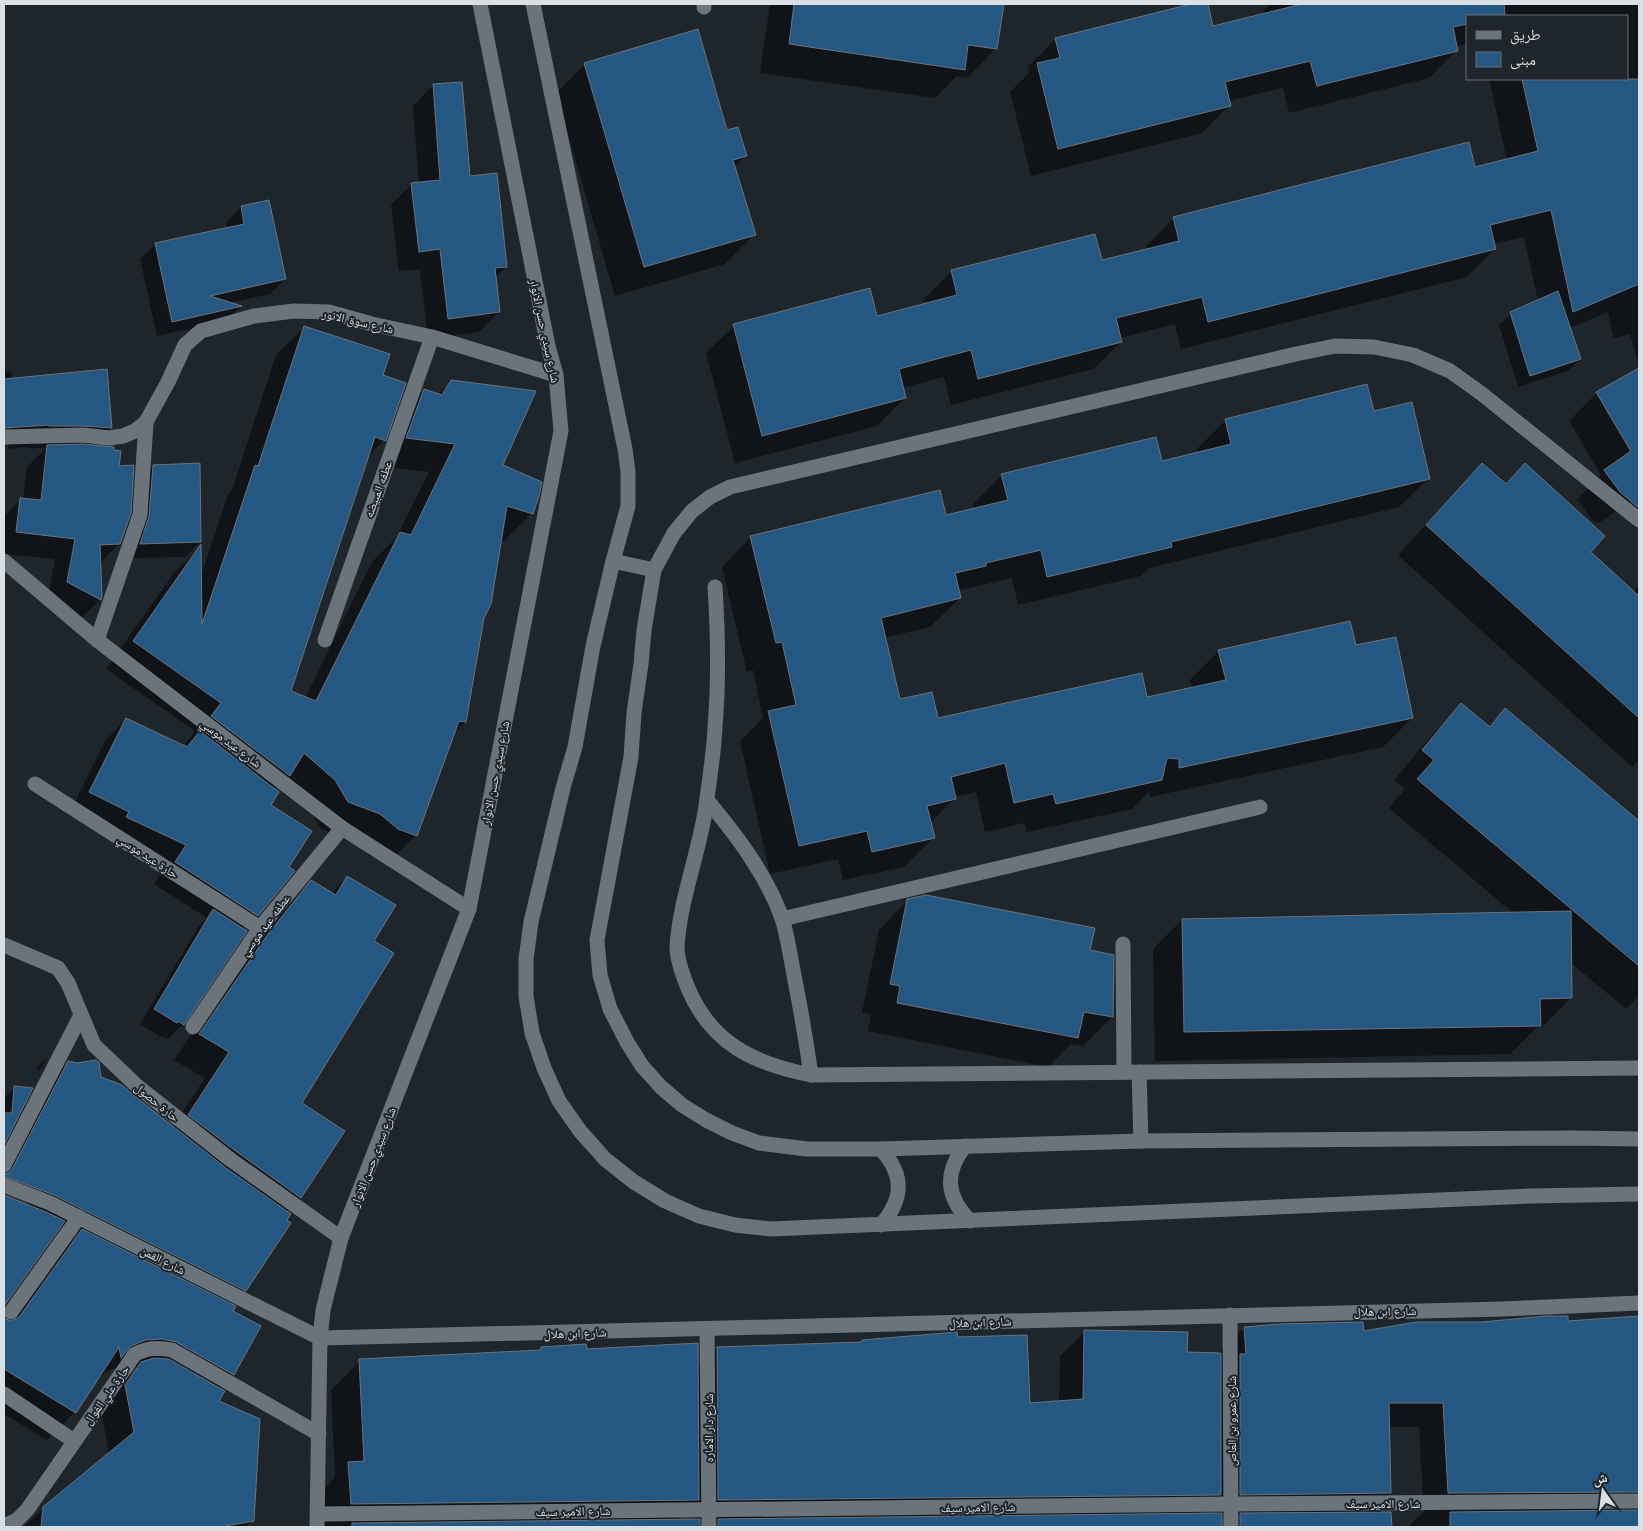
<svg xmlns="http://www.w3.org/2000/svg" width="1643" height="1531" font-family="'Noto Sans','Noto Naskh Arabic',sans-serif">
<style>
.shadow{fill:#0007;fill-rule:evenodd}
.building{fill:#245782;stroke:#6c747c}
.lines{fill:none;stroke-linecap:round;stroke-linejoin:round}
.lane{stroke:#6c747b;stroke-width:15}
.street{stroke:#6c747b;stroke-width:15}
.labels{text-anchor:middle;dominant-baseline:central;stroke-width:4;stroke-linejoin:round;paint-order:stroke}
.street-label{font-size:12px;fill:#dadfe3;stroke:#1e252b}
</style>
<rect width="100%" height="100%" fill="#1e252b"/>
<!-- shadow -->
<g class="shadow">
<path d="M770,4H1003L996,48L967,78L957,76L935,98L760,73Z"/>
<path d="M1196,4H1206L1212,27L1264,15L1263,11L1270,4H1639V366L1630,334L1613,338L1608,312L1570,328L1580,359L1568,371L1518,387L1499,325L1511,313L1538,301L1524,237L1493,244L1495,249L1467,277L1181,349L1175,324L1120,338L1121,342L1093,369L951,405L944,377L902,388L905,398L877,426L735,463L706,353L734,326L877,318L926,305L924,299L952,271L1101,262L1147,250L1146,246L1174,218L1475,169L1507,160L1489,79H1627V16H1467V44L1456,46L1457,50L1429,78L1289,113L1283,88L1228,101L1229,106L1202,133L1031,176L1010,92L1029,73L1028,67L1055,39Z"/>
<path d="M585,64L727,131L745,156L734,167L754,234L725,264L615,296L556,93Z"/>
<path d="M433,85L506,267L495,278L499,312L479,332L428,339L420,269L399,271L391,205L412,184L419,183L413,106Z"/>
<path d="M268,201L285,279L270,294L228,303L240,307L226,321L157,336L140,259L155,245L228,229L226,222L241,207Z"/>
<path d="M304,328L382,376L384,440L368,457L289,691L305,698L372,562L396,538L429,472L380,466L396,418L424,390L438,395L451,382L532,513L504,541L500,540L483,617L465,722L453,734L416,835L388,863L370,856L353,841L321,829L308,808L280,784L274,790L269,805L257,915L242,929L245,931L183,1024L168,1039L162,1036L161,1037L140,1024L199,926L207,918L154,884L165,867L69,814L105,741L126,719L185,747L187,745L185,744L195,731L106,669L174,573L200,547L201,576L228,494L232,490L276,355Z"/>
<path d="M11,371L12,379L111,428L92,446L118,467L119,544L100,563L101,595L100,600L79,620L47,603L55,559L4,554V516L21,499H23L27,467L46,448H28V447L8,449L14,407L4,424V372Z"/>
<path d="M1639,384V503L1637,497L1597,524L1592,520L1577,499L1601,475L1569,421L1597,393ZM1605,410H1608L1635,456L1633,457Z"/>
<path d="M1373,412L1429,478L1399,507L1149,568L1141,576L1018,605L1012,578L960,590L958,592L960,598L930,627L884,638L899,701L937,720L1146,698L1192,688L1190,680L1219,651L1355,647L1412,718L1383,747L1150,797V791L1132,809L1027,832L1024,823L985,832L976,792L954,797V799L930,823L933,838L904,867L843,880L838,859L770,874L740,741L763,718L753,670L747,672L722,567L751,537L945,516L974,509L973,504L1002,475L1161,463L1198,454L1197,449L1226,420Z"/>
<path d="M1483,465L1505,485L1589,552L1633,592L1639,585V760L1632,767L1398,555L1454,494Z"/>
<path d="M153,466L200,542L185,557L126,558L138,481Z"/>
<path d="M1462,705L1488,728L1505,710L1639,822V996L1626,1009L1570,962L1571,998L1542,1027H1537L1510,1054L1155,1061L1153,949L1182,920L1513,913L1389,808L1405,789L1394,780L1433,734Z"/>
<path d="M347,877L373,941L300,1103L343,1131L300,1197L286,1212L245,1290L230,1305L233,1374L218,1389V1401L252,1520L246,1527H24L44,1508L109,1454L101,1410L117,1388L137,1368L128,1367L112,1369L104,1373L93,1384L75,1412L47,1440L4,1414V1319L9,1321L54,1259L79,1234L60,1225L4,1304V1196L27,1206L42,1191L143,1178V1177L6,1167L50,1081L68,1063L100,1078L172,1128L205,1078L174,1060L242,960L286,907L311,882L331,894Z"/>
<path d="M908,900L1088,951L1112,956V1017L1083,1046L1071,1044L1048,1067L868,1031L871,1014L862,1013L879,930Z"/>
<path d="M46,1058L42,1067L37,1072L39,1065Z"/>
<path d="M14,1088L31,1089L4,1142V1098Z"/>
<path d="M1639,1318V1527H1408L1422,1513H1424L1419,1427H1388L1390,1493L1369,1514H1377V1527H1228L1237,1518L1221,1519V1527H712L715,1524H699V1527H322L320,1493L335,1477L331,1390L360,1361L539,1351L541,1349L585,1350L697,1368L717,1348L861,1343L863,1341L957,1339L1028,1404L1059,1402L1060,1356L1085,1332L1186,1353L1220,1354V1352L1244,1328L1363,1333ZM1216,1498V1515H1199ZM694,1504V1521H677Z"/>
</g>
<!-- building -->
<g class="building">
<path d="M794,4H1004L997,49L968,45L965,70L789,44Z"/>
<path d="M1191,4H1208L1213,26L1302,4H1504L1505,14L1497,16H1467V24L1453,27L1458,51L1317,86L1310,61L1225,82L1231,106L1058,149L1037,63L1060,58L1055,38Z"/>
<path d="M698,29L727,130L738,127L747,156L733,160L756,235L644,267L584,63Z"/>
<path d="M1522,79H1639V284L1573,312L1551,210L1490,225L1496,249L1208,322L1202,297L1116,318L1122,342L978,379L971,350L899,369L906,398L762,436L733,324L870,288L877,316L957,295L951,270L1095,234L1102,260L1179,241L1173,217L1469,142L1475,167L1538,151Z"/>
<path d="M462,82L470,176L497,173L507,267L495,268L500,312L448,319L440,249L419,252L411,183L440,180L433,84Z"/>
<path d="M269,200L286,279L210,296L242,306L172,322L155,243L244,224L241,206Z"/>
<path d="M1558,291L1581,359L1530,376L1510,312Z"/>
<path d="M304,326L390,354L383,375L406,383L386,441L375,437L291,691L316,701L400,532L411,535L455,444L406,438L424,389L442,395L451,380L536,391L503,465L542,482L539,496L533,514L507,506L491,604L484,618L466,722L459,721L417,836L398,829L380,814L348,802L335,780L304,753L290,776L211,716L221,703L133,641L201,544L202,624L255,465L258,466Z"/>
<path d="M1639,368V508L1620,492L1604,470L1631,451L1596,392Z"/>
<path d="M107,369L112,428L83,426H49V425L4,428V379Z"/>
<path d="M1367,384L1374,411L1412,402L1430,479L1171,542L1172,547L1047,577L1041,550L986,563V566L955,573L961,598L881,618L900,699L932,692L938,718L1142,673L1147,697L1226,680L1218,650L1350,621L1356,645L1396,637L1413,718L1179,768V759L1167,758L1162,780L1056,804L1053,794L1014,803L1005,763L951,777L956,799L927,806L935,838L872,852L867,831L799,846L768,711L796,705L782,642L776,643L750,536L940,490L946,515L975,508L1008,500L1001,474L1156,437L1162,461L1231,444L1225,419Z"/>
<path d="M83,444L114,447V450L121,451L119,466L134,465L131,513L120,544L100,545L102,596L101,600L67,582L75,539L16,532L20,498L41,500L47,445Z"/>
<path d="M200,463L201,542L140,544L149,516L153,465Z"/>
<path d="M1482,463L1506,484L1525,463L1605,536L1591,552L1639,596V718L1426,525Z"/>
<path d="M1461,703L1490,727L1505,708L1639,821V966L1417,779L1434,760L1422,750Z"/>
<path d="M126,718L187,747L200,731L279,792L271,805L312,831L289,867L295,871L258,916L175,862L186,845L126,817L129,812L89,792Z"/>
<path d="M347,876L396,905L374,941L394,953L302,1103L345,1131L301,1198L237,1152L188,1115L229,1052L199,1034L268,934L311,880L336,895Z"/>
<path d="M926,895L1095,928L1090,950L1114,955L1113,1017L1084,1012L1078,1038L897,1003L900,986L890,984L907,899Z"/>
<path d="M213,909L247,931L184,1025L178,1021L177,1023L154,1009Z"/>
<path d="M1571,911L1572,998L1540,999L1541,1026L1184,1032L1182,919Z"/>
<path d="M96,1060L99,1062L101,1077L122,1085L132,1094L226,1168L291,1214L287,1220L291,1223L246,1291L54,1195L4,1176V1174L9,1173L12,1169L68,1061L77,1063Z"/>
<path d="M14,1086L33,1088L4,1145V1113H12Z"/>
<path d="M4,1195L46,1212L65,1221L4,1306Z"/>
<path d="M82,1229L236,1306L233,1311L261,1326L234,1375L176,1342L162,1339L146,1340L131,1346L121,1358L119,1347L76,1413L4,1369V1318L11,1321L19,1317Z"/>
<path d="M1546,1316H1568V1321L1639,1316V1492L1448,1493L1443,1403H1389L1391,1493L1240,1495V1354H1246L1244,1327L1280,1324L1363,1322L1364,1331L1416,1322H1482Z"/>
<path d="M1084,1330L1188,1332L1187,1352L1221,1353V1495L718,1500L717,1347L862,1342V1340L957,1332L958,1337L1027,1335L1030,1403L1083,1399Z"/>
<path d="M698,1343L699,1500L351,1504L348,1462L364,1461L359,1359L541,1350V1347L586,1344L587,1349Z"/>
<path d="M154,1358L169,1359L225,1391L219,1401L260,1419L254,1521L220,1527H41L43,1507L134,1432L125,1385L141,1362Z"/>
<path d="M1639,1510V1527H1450V1512Z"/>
<path d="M1391,1512L1392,1527H1240V1513Z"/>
<path d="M1222,1513V1527H718V1519Z"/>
<path d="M700,1519V1527H352V1523Z"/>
</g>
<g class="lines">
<!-- lane -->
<g class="lane">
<path d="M782,919L1260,807"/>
<path d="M1123,944L1124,1072"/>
</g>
<!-- street -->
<g class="street">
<path d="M533,4L625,449L628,472V506L613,561L593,646L575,747L563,788L531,922L526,959V996L532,1033L544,1068L559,1101L580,1131L605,1159L634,1182L665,1201L699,1216L735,1225L771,1229L1531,1196L1639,1194"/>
<path d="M704,7V4"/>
<path d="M4,437L83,435L109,438L123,436L135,431L146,422L168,382L185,345L201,331L254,316L294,311L329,312L372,324L432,337L556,375"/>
<path d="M1639,520L1482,394L1450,371L1413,355L1374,347L1335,346L1296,354L730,487L710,497L692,511L674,533L654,570L644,630L641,664L634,713L631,757L597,940L600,975L610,1009L627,1042L642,1066L661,1087L682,1105L706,1120L732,1133L759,1143L807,1149H881L1141,1141L1575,1138L1639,1139"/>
<path d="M4,561L97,640L342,828L469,909"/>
<path d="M613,561L654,570"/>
<path d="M715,587C718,634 719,680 715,727C714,751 710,775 707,799C701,849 680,897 677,947C677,961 683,976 688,988C711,1044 755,1064 811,1075L1639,1068"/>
<path d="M97,640L140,515L146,422"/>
<path d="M325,640L432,337"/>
<path d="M35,784L260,928"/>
<path d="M707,800C737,836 766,874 782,918C787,935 790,953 793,970C800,1005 806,1040 811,1075"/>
<path d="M4,945L58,968L68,983L94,1045L138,1087L231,1160L341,1238"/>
<path d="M193,1027L260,928L342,828"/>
<path d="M1139,1072L1141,1141"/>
<path d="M965,1146C944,1173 946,1197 970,1221"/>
<path d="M881,1149C904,1175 904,1198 881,1225"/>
<path d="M4,1165L81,1015"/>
<path d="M4,1185L50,1203L320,1338L1502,1309L1639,1303"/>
<path d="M11,1312L79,1217"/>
<path d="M1230,1315L1231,1527"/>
<path d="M707,1329L709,1527"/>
<path d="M4,1394L74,1441"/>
<path d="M318,1514L1231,1504L1639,1501"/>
<path d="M4,1526L17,1520L27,1510L135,1354C148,1348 157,1347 172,1350L319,1434"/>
<path d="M317,1527L320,1338L323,1310L341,1238L469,909L561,431L556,375L548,346L480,4"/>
</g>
</g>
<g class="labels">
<!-- street labels -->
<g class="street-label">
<text transform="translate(358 321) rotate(13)">شارع سوق الانور</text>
<text transform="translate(545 331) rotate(78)">شارع سيدي حسن الانوار</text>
<text transform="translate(378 489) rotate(-70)">عطفه المبيضه</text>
<text transform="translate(231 743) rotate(37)">شارع عيد موسي</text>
<text transform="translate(495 773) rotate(-79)">شارع سيدي حسن الانوار</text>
<text transform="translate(148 856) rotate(33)">حارة عيد موسي</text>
<text transform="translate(265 925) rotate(-53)">عطفه عيد موسي</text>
<text transform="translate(157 1102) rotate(39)">حارة حصول</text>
<text transform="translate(373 1157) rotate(-69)">شارع سيدي حسن الانوار</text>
<text transform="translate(163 1260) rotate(27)">شارع القمن</text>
<text transform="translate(1385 1311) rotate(-1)">شارع ابن هلال</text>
<text transform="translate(980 1322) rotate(-2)">شارع ابن هلال</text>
<text transform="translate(575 1333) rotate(-2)">شارع ابن هلال</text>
<text transform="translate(106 1395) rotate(-55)">حارة علي الفوال</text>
<text transform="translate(1231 1421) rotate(-90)">شارع عمرو بن العاص</text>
<text transform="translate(708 1428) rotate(-90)">شارع دار الاماره</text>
<text x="1383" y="1503">شارع الامير سيف</text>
<text transform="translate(978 1507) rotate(-1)">شارع الامير سيف</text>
<text transform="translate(573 1511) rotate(-1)">شارع الامير سيف</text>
</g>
</g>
<!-- border -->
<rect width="1643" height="1531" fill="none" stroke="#dadfe3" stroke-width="10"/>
<!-- legend -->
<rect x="1466" y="15" width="162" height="65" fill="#1e252b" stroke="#696f75"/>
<rect x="1476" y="31" width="25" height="8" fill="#6c747b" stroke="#696f75"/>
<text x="1510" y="40" font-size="15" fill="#dadfe3">طريق</text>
<rect x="1476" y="52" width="25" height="15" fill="#245782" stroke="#696f75"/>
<text x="1510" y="65" font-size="15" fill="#dadfe3">مبنى</text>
<!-- north arrow -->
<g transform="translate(1603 1491) rotate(346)" stroke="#1e252b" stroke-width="4" paint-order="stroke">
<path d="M0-4L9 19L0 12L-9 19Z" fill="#dadfe3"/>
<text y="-8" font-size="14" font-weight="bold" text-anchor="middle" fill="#dadfe3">ش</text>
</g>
</svg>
